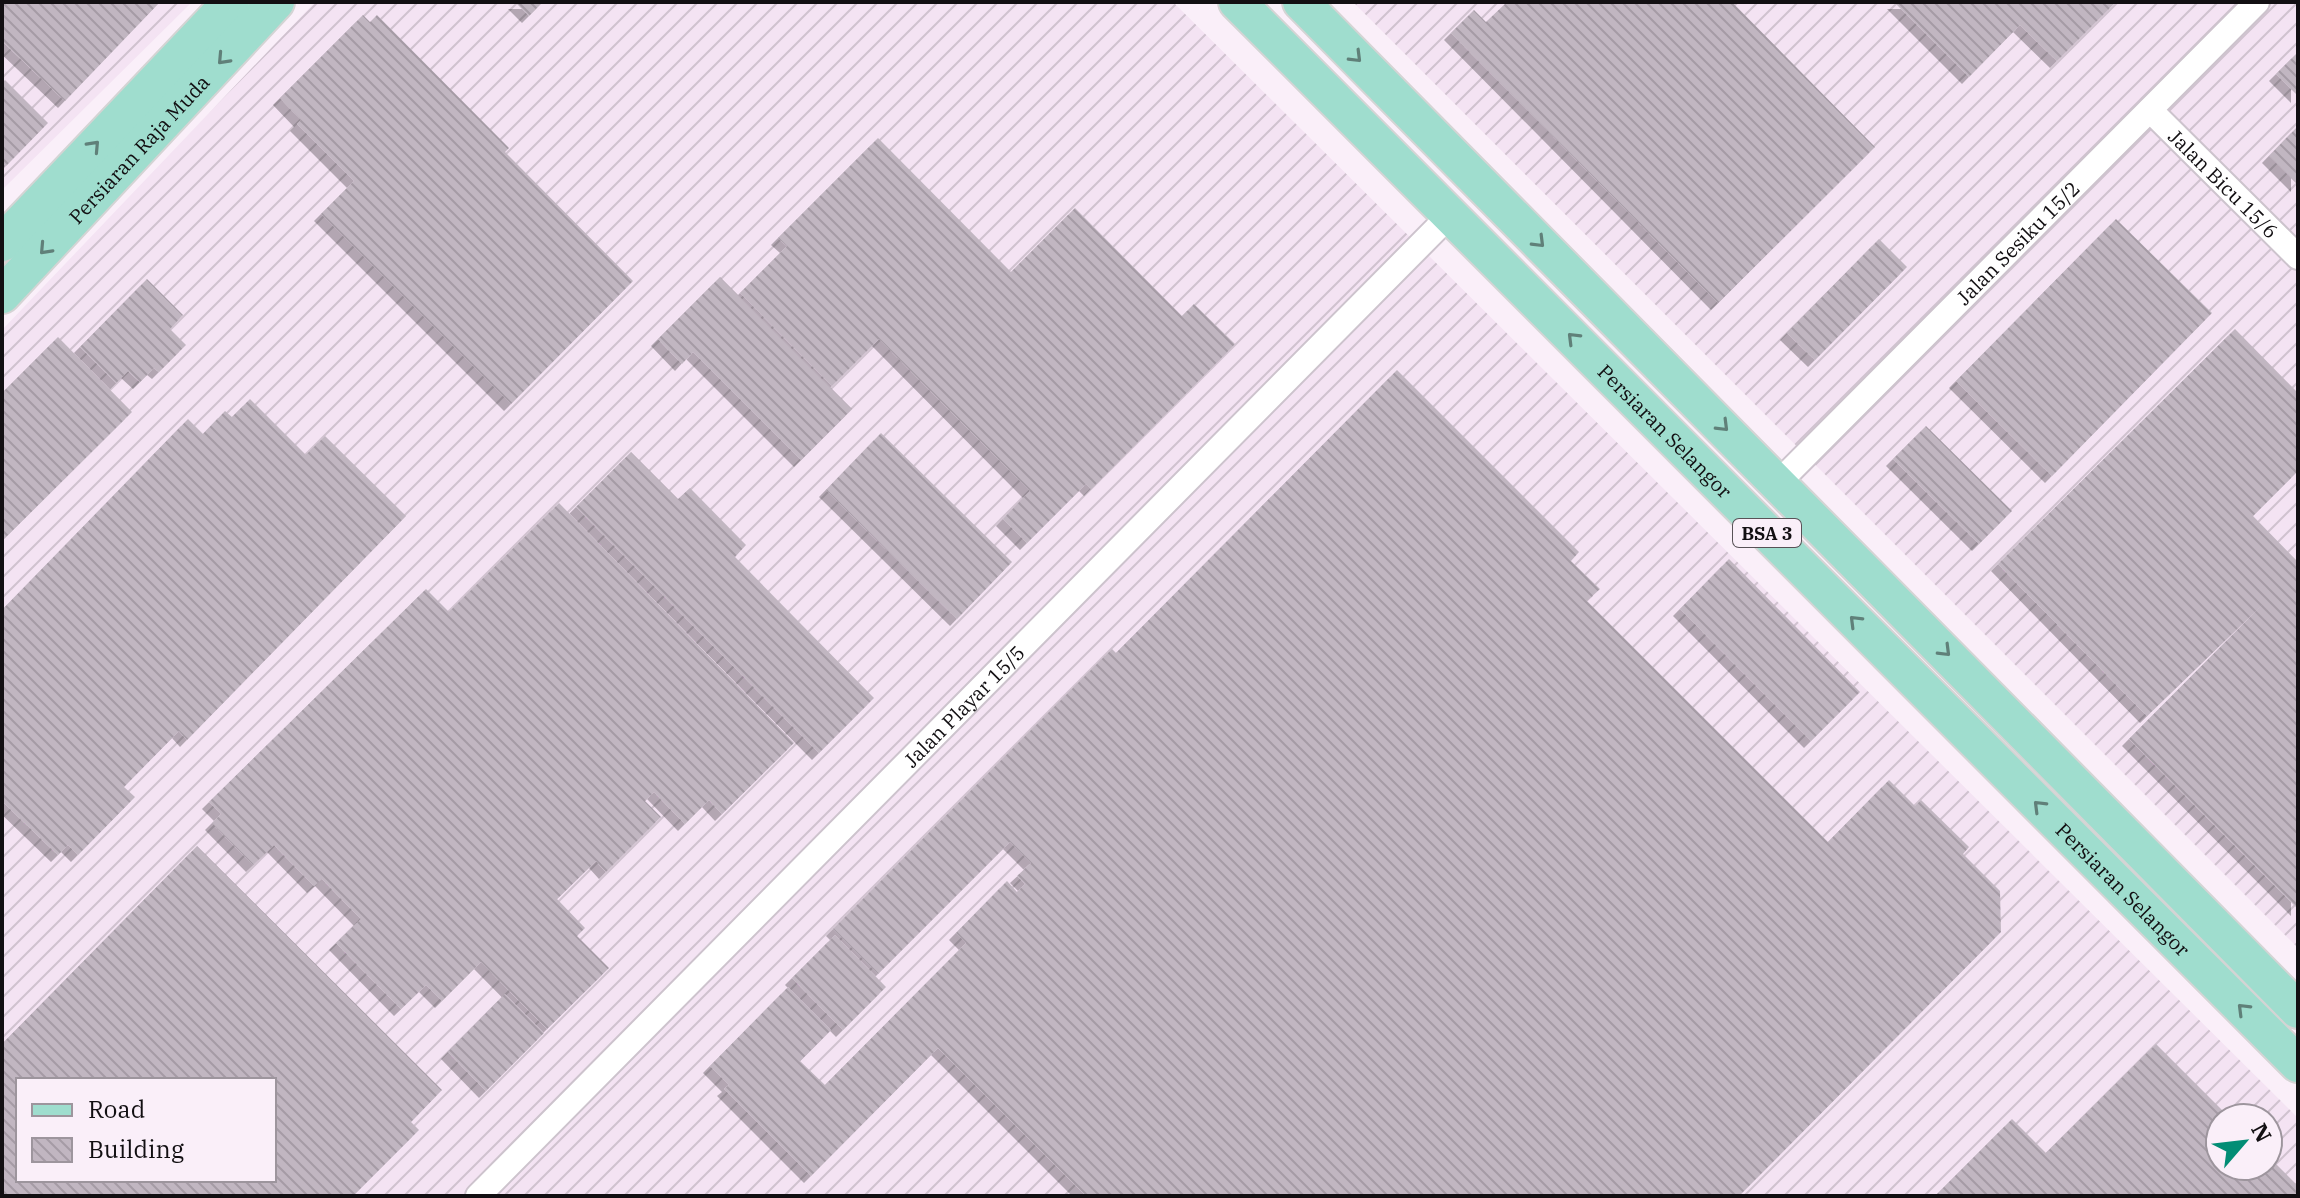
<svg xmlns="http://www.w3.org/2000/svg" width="2300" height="1198" font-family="'IBM Plex Serif',serif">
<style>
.industrial{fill:url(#industrial-furrows);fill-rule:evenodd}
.building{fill:url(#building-back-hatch);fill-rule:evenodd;filter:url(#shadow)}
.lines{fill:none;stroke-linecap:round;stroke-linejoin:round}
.minor-casing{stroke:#cdc3cd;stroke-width:28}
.primary-casing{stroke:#d4d4d4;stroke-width:40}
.minor{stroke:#fff;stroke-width:24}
.primary{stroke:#9fddce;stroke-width:36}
.oneway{stroke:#608079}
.labels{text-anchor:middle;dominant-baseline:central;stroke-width:7;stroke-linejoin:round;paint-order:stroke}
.shield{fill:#faeff9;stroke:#585257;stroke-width:2}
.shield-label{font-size:18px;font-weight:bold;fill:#120f12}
.street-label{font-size:20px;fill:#120f12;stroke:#faeff9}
</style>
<defs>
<pattern id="industrial-furrows" width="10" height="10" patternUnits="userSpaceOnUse" patternTransform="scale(2)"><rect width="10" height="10" fill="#f4e3f3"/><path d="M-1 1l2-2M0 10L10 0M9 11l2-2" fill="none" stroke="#d0c2cf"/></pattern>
<pattern id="building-back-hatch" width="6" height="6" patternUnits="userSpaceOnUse" patternTransform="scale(2)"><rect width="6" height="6" fill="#c1b6c1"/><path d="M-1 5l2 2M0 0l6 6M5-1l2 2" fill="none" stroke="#a59ba5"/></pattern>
<filter id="shadow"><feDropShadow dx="-7" dy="7" stdDeviation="0" flood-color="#0004"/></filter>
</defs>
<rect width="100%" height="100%" fill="#faeff9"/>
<!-- industrial -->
<g class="industrial">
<path d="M2,2H192L2,190Z"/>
<path d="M315,2H1173L2298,1118V1196H2V330ZM18,1080H274V1180H18ZM2220,1118H2268V1166H2220Z"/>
<path d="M1353,2H2298V948Z"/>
</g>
<!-- building -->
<g class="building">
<path d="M2,2H160L65,101L2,41Z"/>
<path d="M515,2H543L529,16Z"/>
<path d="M1507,2H1732L1875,147L1718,303L1451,33L1474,10L1486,22Z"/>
<path d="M1894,2H2116L2057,61L2020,25L1969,77Z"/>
<path d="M363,15L370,22L377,15L509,148L505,152L633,281L511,404L321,214L354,181L297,124L301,120L280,98Z"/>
<path d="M2298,52V96L2276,74Z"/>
<path d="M5,80L48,123L6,166L2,162V83Z"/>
<path d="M2298,126V185L2269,156Z"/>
<path d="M878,138L1011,272L1075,208L1182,316L1194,304L1235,344L1091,489L1086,484L1027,543L1003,519L1030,491L879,339L832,386L740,293L787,246L778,238Z"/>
<path d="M2116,219L2212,313L2052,476L1956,381Z"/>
<path d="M1879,239L1907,267L1815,360L1787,333Z"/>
<path d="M720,277L852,409L801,460L693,352L682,364L658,339Z"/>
<path d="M147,279L183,315L170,329L186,345L159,372L154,368L140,382L128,371L116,383L80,347Z"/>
<path d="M2235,329L2298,393V471L2253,516L2298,562V909L2129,739L2263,604L2147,716L1998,564Z"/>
<path d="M58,337L132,412L2,541V393Z"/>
<path d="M1397,370L1579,552L1571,561L1600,589L1587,601L1828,842L1889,780L1915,806L1921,800L1969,847L1963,854L2000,891L2001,932L1739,1196H1086L938,1048L811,1176L724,1089L729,1085L710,1066L788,987L831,1030L800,1061L825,1085L966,943L956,933L1007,881L1017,892L1025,884L1017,876L1031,863L1010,842L878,974L833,929L1112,649L1116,653Z"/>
<path d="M250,399L306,455L325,436L406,516L187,740L179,731L124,787L135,797L78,855L68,845L58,855L2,801V610L188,419L203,434L225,411L232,417Z"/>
<path d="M1926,426L2012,511L1979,544L1893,459Z"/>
<path d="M881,433L1012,562L957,619L826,490Z"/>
<path d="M631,452L678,499L690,488L746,545L735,557L874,698L819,753L576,507Z"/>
<path d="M559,503L794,743L722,814L709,800L685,824L654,792L645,801L661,817L606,872L596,861L557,899L585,928L577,936L609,968L547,1029L481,962L442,1001L426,985L401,1009L336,943L361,919L322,879L314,886L274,845L253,865L212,823L221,814L209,802L426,589L449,612Z"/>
<path d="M1729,559L1860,692L1811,741L1680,609Z"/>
<path d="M197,846L442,1090L411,1122L419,1130L353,1196H2V1044ZM18,1080H274V1180H18Z"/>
<path d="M835,935L886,987L843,1030L792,978Z"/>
<path d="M505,994L544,1033L486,1091L448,1052Z"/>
<path d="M2156,1044L2230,1118H2220V1166H2268V1156L2298,1186V1196H1935L2012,1119L2046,1153Z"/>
</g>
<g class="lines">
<defs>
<g id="minor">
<path id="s1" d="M2150,110L2298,257"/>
<path id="s2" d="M1779,482L2257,2"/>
<path id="s3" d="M478,1196L1450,215"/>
</g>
<g id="primary">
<path id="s4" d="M1237,2L2298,1064"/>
<path d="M1301,2L2298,1010"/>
<path d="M2,243L231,2"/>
<path id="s5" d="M2,295L276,2"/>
</g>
</defs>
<!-- minor casing -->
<use href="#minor" class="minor-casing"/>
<!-- primary casing -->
<use href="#primary" class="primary-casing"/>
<!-- minor -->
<use href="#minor" class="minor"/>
<!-- primary -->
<use href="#primary" class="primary"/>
</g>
<!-- one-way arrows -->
<defs><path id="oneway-chevron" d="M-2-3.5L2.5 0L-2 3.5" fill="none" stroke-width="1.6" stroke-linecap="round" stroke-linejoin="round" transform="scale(2)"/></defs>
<g class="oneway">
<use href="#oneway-chevron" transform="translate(1356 57) rotate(45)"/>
<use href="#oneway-chevron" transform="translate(223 59) rotate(133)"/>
<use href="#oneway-chevron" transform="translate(94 146) rotate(-47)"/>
<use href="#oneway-chevron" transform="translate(1539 242) rotate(45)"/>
<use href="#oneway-chevron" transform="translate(45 249) rotate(133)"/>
<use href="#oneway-chevron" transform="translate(1573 338) rotate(-135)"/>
<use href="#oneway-chevron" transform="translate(1723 426) rotate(45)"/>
<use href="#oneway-chevron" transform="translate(1855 621) rotate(-135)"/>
<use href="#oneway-chevron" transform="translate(1945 651) rotate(45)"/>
<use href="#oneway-chevron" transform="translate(2039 806) rotate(-135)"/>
<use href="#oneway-chevron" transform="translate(2243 1009) rotate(-135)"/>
</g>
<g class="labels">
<!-- shield labels -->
<rect class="shield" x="1733" y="519" width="68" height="28" rx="6"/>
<g class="shield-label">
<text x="1767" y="533">BSA 3</text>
</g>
<!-- street labels -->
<g class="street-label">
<text stroke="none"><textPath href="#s5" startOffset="200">Persiaran Raja Muda</textPath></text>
<text stroke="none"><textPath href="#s1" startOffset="104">Jalan Bicu 15/6</textPath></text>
<text stroke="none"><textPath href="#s2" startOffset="338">Jalan Sesiku 15/2</textPath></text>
<text stroke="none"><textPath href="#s4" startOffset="606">Persiaran Selangor</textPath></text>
<text stroke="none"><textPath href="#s3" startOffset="690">Jalan Playar 15/5</textPath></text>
<text stroke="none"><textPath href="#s4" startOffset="1254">Persiaran Selangor</textPath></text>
</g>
</g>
<!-- border -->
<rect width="2300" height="1198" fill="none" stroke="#120f12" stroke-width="8"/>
<!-- legend -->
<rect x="16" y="1078" width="260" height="104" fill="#faeff9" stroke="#9d959d" stroke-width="2"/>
<rect x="32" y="1104" width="40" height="12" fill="#9fddce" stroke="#9d959d" stroke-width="2"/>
<text x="88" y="1118" font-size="24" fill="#120f12">Road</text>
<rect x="32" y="1138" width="40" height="24" fill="url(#building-back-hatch)" stroke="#9d959d" stroke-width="2"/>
<text x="88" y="1158" font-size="24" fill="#120f12">Building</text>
<!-- north arrow -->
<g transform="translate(2244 1142) rotate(62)"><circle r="38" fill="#faeff9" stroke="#9d959d" stroke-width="2"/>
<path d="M0-6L14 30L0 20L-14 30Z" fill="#028d75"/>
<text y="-12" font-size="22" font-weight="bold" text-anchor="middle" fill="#120f12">N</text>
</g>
</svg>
